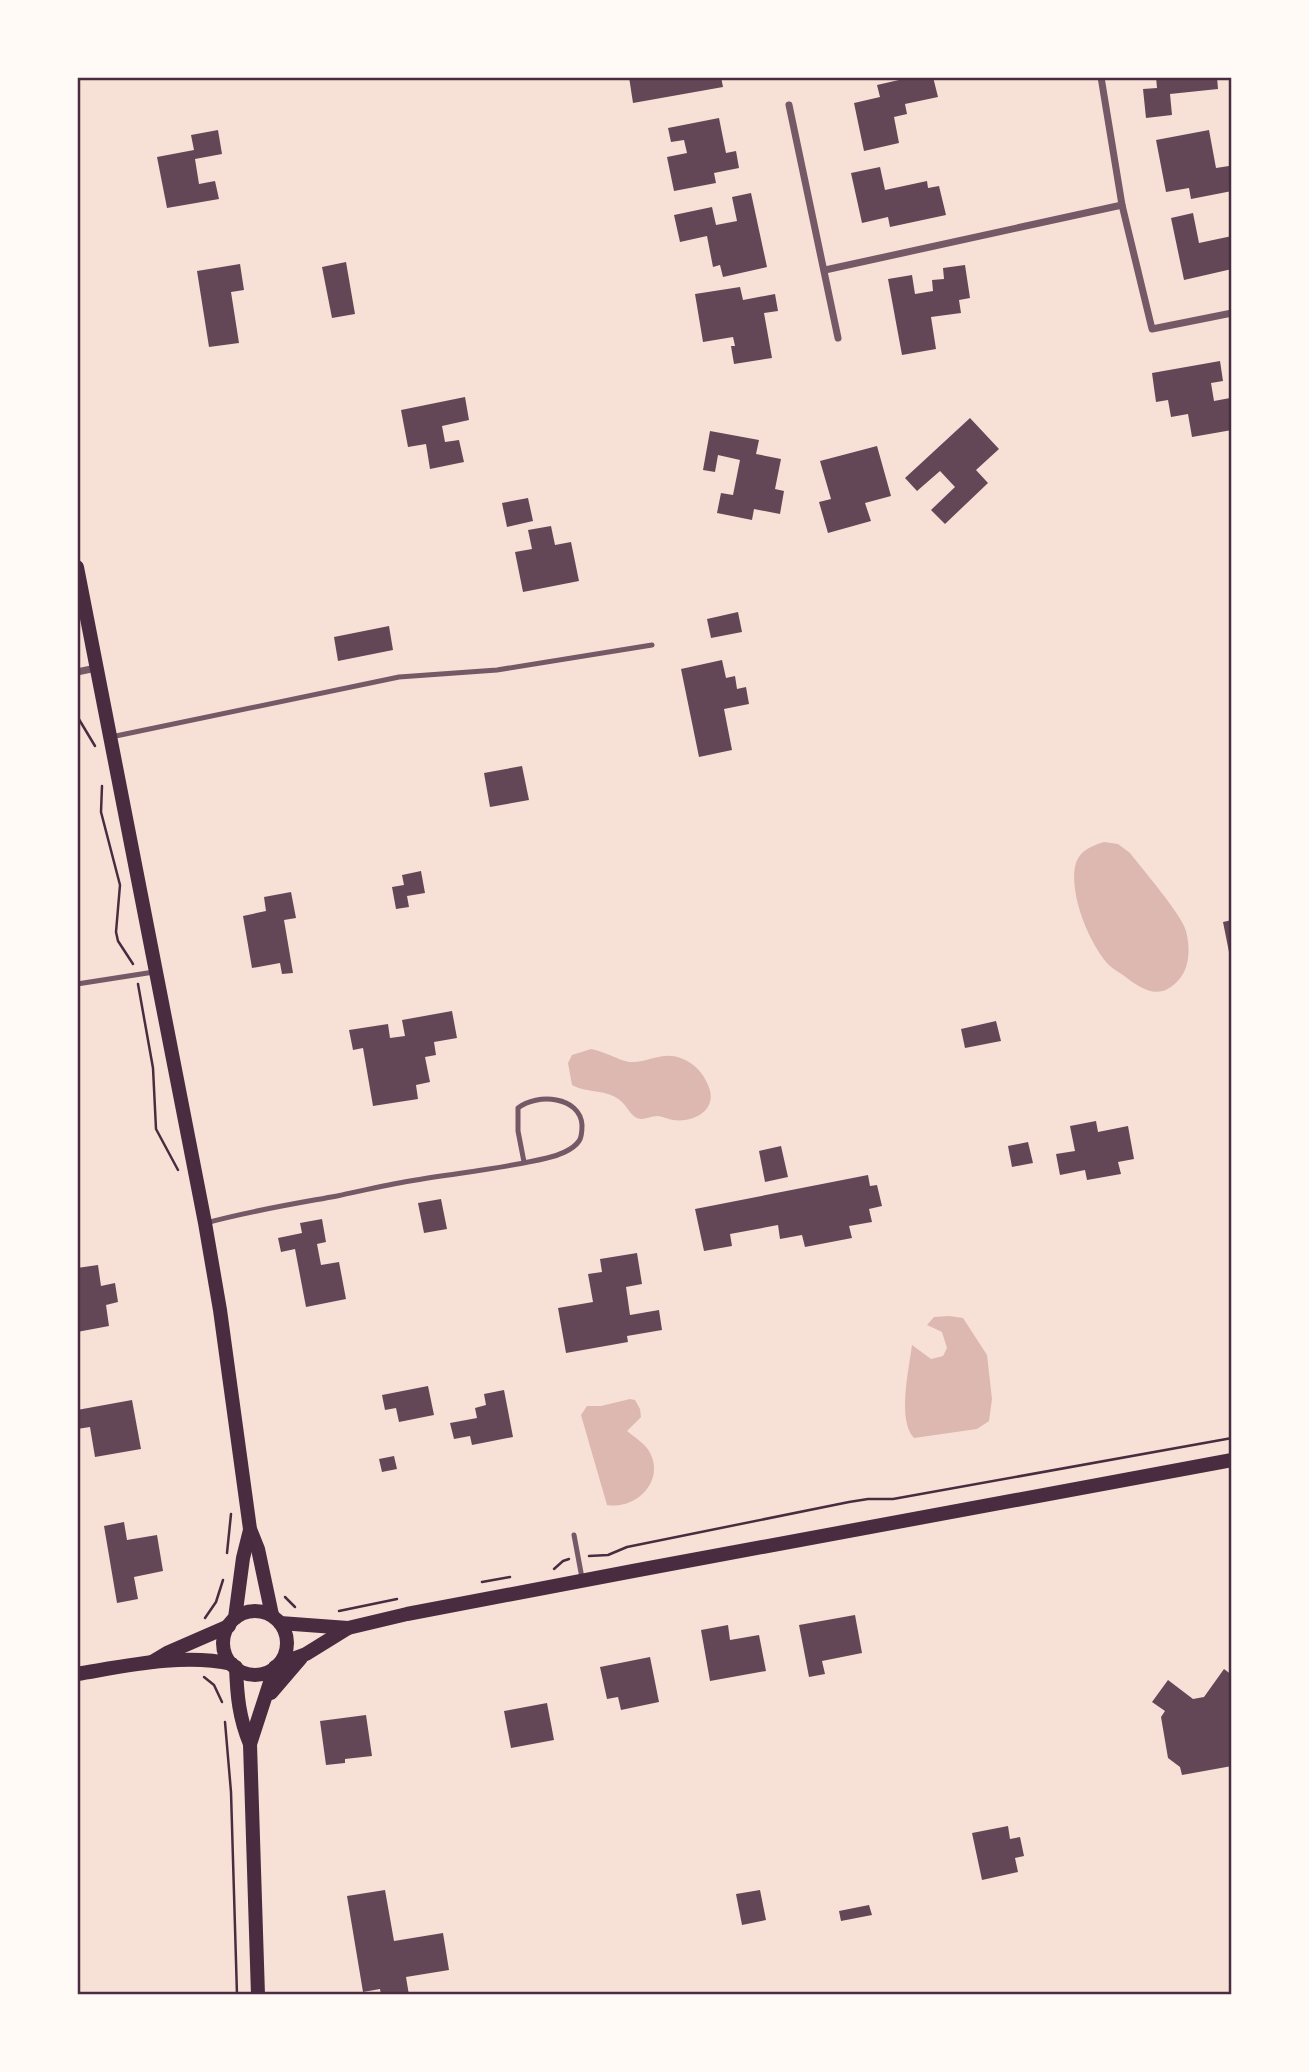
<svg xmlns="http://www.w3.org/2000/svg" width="1309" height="2072" font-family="Spectral,serif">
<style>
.water{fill:#dcb8b0}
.building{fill:#644757}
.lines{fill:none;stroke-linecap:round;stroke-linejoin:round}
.path{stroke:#4a2c40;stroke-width:2.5}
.service{stroke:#755966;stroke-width:5}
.minor{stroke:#755966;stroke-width:7}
.secondary{stroke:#4a2c40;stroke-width:14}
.neatline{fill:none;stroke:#4a2c40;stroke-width:2.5}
</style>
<rect width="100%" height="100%" fill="#f7e1d7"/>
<!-- water -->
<g class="water">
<path d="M1104,842L1118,844L1130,853C1143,870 1182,915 1186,931C1190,946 1190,965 1181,977C1162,1002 1143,991 1123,975C1117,971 1110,967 1106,962C1091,943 1078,913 1075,889C1072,861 1077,850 1104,842Z"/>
<path d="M591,1049C604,1051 622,1062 631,1062C649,1063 663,1050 683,1059C695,1064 703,1073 708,1085C719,1109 695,1123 673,1120C667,1119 662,1116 657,1116C652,1116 646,1119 641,1119C631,1118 628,1107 622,1102C607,1088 588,1094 572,1085L568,1063L572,1055Z"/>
<path d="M949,1316L963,1318L987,1355L992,1399L989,1421L977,1429L914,1438C897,1420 909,1369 912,1345L931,1359L943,1356L947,1348L942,1332L927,1325L934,1317Z"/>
<path d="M630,1399L635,1400L640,1409L641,1417L627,1431C634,1437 644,1443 649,1451C666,1480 637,1510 607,1505L581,1415L587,1406H601Z"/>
</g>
<!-- building -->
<g class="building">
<path d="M629,77H721L723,87L633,103Z"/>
<path d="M912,77H933L938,97L905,104L907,114L894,117L899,143L864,151L854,103L880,97L877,85Z"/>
<path d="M1156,77H1217L1218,89L1170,94L1172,115L1146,118L1143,89L1157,88Z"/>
<path d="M719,118L726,153L736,151L739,168L714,173L716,183L674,191L667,157L687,153L684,140L671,142L668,128Z"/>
<path d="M218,130L222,154L195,159L199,184L215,181L219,199L167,208L157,157L194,150L191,135Z"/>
<path d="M1209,130L1216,168L1229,166L1232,191L1191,199L1189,188L1166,192L1156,140Z"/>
<path d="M880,167L885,190L927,181L928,188L939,186L946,215L890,227L888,217L862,223L851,173Z"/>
<path d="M751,193L767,267L723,277L720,265L713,267L707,236L680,242L674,215L712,207L716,225L737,221L732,197Z"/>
<path d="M1193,213L1199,243L1232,236V269L1184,280L1171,218Z"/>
<path d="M346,262L355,314L332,318L322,267Z"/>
<path d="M240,264L244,290L231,292L239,343L209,347L197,271Z"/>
<path d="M965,265L970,298L959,300L961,313L931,317L936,349L902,355L888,279L912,275L915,294L933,291L932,280L944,279L943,268Z"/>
<path d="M740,287L743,300L775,294L778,311L764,313L772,358L734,364L731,346H735L733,337L703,342L695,294Z"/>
<path d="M1220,361L1223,381L1211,383L1214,401L1230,398L1232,430L1192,437L1188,414L1171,417L1168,400L1156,402L1152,373Z"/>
<path d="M465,397L469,420L442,426L445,442L459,440L464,462L430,469L426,444L408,447L401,410Z"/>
<path d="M970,418L999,449L976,470L988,483L945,524L931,510L955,487L940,471L917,491L905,478Z"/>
<path d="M710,431L759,440L756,454L781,459L775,489L784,491L780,514L754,509L752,520L717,513L721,493L733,495L740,460L718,455L715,472L703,470Z"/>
<path d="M877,446L891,496L865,503L871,521L828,533L819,502L831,499L820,461Z"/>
<path d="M528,498L533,521L507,527L502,503Z"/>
<path d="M551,526L555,545L571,542L579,581L523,592L515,552L532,549L528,530Z"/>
<path d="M738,612L742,632L711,638L707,619Z"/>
<path d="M389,626L393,650L338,661L334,637Z"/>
<path d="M722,660L726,678L735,676L737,689L746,687L749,704L724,709L732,750L699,757L681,669Z"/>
<path d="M522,766L529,800L490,807L484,773Z"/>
<path d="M421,871L425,893L407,896L409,907L396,909L392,887L404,885L402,875Z"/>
<path d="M291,892L296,918L284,920L293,973L282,974L280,963L252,968L243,916L266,911L264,897Z"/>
<path d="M1232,920V962H1231L1223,922Z"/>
<path d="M452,1011L457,1038L434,1042L436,1055L425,1057L430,1082L416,1085L418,1099L373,1106L363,1048L353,1050L349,1030L388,1024L390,1038L405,1036L402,1020Z"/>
<path d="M996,1021L1001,1041L965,1048L961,1029Z"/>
<path d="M1096,1121L1098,1132L1128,1126L1134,1159L1118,1162L1121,1174L1087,1180L1085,1170L1060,1175L1056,1154L1075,1151L1070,1126Z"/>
<path d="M1028,1142L1033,1163L1012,1167L1008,1146Z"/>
<path d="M781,1146L788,1177L765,1182L759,1151Z"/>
<path d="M868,1175L870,1186L877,1185L882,1206L869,1209L872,1222L849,1226L852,1238L805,1247L802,1235L780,1239L778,1225L730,1234L732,1246L704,1251L695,1209Z"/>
<path d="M441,1199L447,1229L424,1233L418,1203Z"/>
<path d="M322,1219L326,1242L317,1244L321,1265L339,1262L346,1299L306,1307L295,1249L281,1252L278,1238L302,1233L300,1223Z"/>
<path d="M637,1253L642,1284L626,1287L630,1315L659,1310L662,1330L627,1336L628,1342L566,1353L558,1308L593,1302L588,1274L602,1272L600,1259Z"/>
<path d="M98,1265L101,1286L115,1283L118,1302L106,1305L109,1326L77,1332V1268Z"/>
<path d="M428,1386L434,1415L399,1422L396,1408L385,1410L382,1395Z"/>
<path d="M504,1390L513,1437L472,1445L470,1436L454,1439L450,1423L477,1418L475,1408L486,1405L484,1394Z"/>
<path d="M132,1400L141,1449L95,1457L90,1427L77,1429V1410Z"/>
<path d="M394,1456L397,1469L382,1472L379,1459Z"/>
<path d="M124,1522L127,1540L157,1535L163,1571L134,1577L138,1599L117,1603L104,1526Z"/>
<path d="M855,1615L862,1653L822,1661L825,1674L809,1677L799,1625Z"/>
<path d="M728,1625L730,1640L759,1635L766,1671L710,1681L701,1630Z"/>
<path d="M650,1657L659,1702L621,1710L618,1697L607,1699L600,1667Z"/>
<path d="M1224,1669L1232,1675V1766L1182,1775L1180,1767L1168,1758L1161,1717L1165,1711L1152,1702L1168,1680L1193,1699L1204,1697Z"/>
<path d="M547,1703L554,1740L511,1748L504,1711Z"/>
<path d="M366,1715L372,1756L345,1759V1763L326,1765L320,1721Z"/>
<path d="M1008,1826L1010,1839L1020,1837L1024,1856L1015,1858L1018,1872L982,1880L972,1833Z"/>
<path d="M385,1890L394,1941L443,1933L449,1970L406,1977L409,1995H381L380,1989L363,1992L347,1896Z"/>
<path d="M760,1890L766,1920L742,1925L736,1894Z"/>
<path d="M869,1905L872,1915L841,1921L839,1911Z"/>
</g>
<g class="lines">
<!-- path -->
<g class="path">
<path d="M77,716L95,746"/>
<path d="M102,786L101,812L120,885L116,932L118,941L133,964"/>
<path d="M138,984L153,1068L156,1129L178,1170"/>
<path d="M227,1553L231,1514"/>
<path d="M589,1556L608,1555L627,1547L849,1502L868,1499H893L1232,1438"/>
<path d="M554,1569L563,1561L569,1559"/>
<path d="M482,1582L510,1577"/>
<path d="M285,1597L295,1607"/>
<path d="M339,1611L397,1599"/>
<path d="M205,1618L216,1602L223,1580"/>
<path d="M204,1677L214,1685L222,1702"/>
<path d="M225,1722L231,1792L237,1995"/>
</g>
<!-- service -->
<g class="service">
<path d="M111,737L399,677L497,670L652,645"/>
<path d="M77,984L154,972"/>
<path d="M206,1223C249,1211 293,1204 337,1196C361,1191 385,1185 410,1181C455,1173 502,1169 547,1158C557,1156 573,1150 579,1141C582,1137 582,1129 582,1125C580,1096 537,1093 518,1108V1131L524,1162"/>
<path d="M574,1535L582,1578"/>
</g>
<!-- minor -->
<g class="minor">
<path d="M1101,77L1122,205L1152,329L1232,313"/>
<path d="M789,105L838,338"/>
<path d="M825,270L1122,205"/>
<path d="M77,672L96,668"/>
</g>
<!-- secondary -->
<g class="secondary">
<path d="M77,567L205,1223L220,1310L250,1529L258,1549L272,1615"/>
<circle cx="255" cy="1643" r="32"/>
<path d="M235,1618L243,1558L250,1530"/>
<path d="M280,1623L348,1628L407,1614L633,1571L1232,1460"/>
<path d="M152,1662L167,1653L229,1626"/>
<path d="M279,1664L306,1654L348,1628"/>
<path d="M236,1667C237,1695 239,1718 250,1744"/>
<path d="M77,1674C126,1666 183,1653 232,1664"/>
<path d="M271,1693L301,1658"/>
<path d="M258,1995L250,1744L275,1667"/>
</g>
</g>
<!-- border -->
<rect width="1309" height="2072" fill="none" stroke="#fffaf5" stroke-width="158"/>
<rect x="79" y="79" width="1151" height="1914" class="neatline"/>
</svg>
